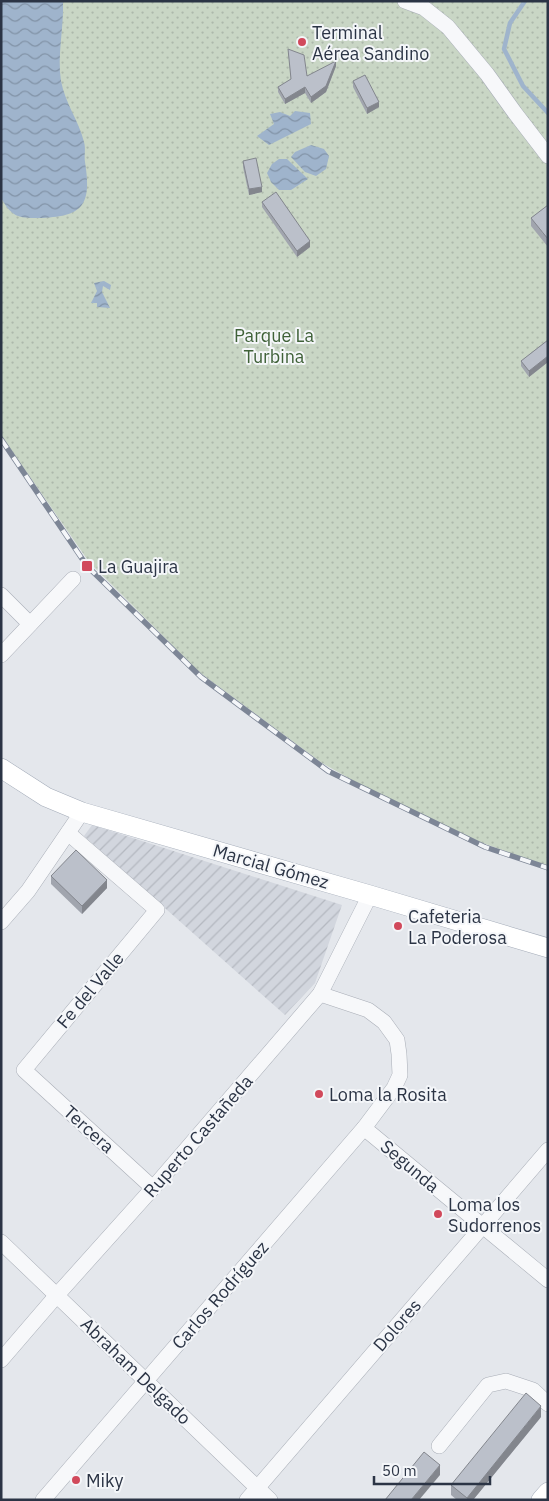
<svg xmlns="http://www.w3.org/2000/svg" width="549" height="1501" font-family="'IBM Plex Sans',sans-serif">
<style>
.industrial{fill:url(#industrial-furrows)}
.park{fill:url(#park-dots)}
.water{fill:url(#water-waves)}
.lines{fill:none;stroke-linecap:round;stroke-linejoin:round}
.stream{stroke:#9fb4cc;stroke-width:4.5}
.minor-casing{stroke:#a9aeb7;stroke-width:16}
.major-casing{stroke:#a3abb8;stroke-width:20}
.minor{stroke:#f7f8fa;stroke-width:15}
.major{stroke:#fff;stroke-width:19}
.rail-casing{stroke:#7d8696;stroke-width:5.5}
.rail{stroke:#f4f6f9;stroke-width:4;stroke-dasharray:11;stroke-linecap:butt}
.wall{fill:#a1a5ae}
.shaded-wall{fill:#83868d}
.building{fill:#bbc0ca;stroke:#83868d}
.poi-dot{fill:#d1495b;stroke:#f4f6f9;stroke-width:2}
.labels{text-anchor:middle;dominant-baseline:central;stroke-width:4;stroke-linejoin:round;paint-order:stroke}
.poi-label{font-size:18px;fill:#2b3445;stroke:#f4f6f9;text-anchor:start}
.park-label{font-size:18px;fill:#3f6138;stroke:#f4f6f9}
.street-label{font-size:18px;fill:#2b3445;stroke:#f4f6f9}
</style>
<defs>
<pattern id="industrial-furrows" width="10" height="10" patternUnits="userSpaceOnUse" patternTransform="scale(1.25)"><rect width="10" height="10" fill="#d2d6de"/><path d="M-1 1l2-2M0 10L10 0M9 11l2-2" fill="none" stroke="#b4b8c0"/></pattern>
<pattern id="park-dots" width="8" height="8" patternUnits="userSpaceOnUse" patternTransform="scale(1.25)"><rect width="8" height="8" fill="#c9d6c5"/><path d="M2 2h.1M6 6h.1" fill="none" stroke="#adb8ab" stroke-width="1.8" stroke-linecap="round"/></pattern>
<pattern id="water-waves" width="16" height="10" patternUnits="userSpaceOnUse" patternTransform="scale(1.25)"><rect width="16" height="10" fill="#9fb4cc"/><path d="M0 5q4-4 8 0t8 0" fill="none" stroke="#8293a7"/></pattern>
</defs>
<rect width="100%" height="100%" fill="#e4e7ec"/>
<!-- industrial -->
<path class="industrial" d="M92,825L342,905L315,983L285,1015L84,836Z"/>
<!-- park -->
<path class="park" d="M1,1H548V867L480,842L359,784L322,763L199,672L89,562L1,435Z"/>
<!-- water -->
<g class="water">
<path d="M1,1H63C64,28 57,55 61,81C65,103 79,121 84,142C86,149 84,155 85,162C92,206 83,217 38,218C18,218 12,217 1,198Z"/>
<path d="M295,111L310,113L311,124L269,145L257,136L274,124L270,114L280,112L290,116Z"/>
<path d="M311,145L324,149L329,156L326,169L316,176L305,172L291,157L295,152Z"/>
<path d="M279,159H287L308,179L291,190H279L271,182L267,173L272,164Z"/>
<path d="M104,281L111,285L110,290L103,286L102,292L110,308L97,307V303H91L97,291L94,283Z"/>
</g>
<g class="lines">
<!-- stream -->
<path class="stream" d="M525,1L510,23L504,49L523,86L548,113"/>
<defs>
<g id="minor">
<path d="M405,1L424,8L448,27L487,74L515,113L548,156"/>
<path d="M1,595L30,624"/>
<path d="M1,655L73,579"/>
<path d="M68,833L157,910L24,1070L153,1188"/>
<path d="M1,922L28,891L82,812"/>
<path d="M364,1128L548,1280"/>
<path d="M1,1242L270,1500"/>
<path d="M1,1360L57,1295L153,1188L320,994L370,895"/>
<path d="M439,1446L488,1385L506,1381L533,1390L548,1404"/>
<path d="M43,1500L364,1128L394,1088L400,1075L399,1054L397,1040L384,1022L368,1010L320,994"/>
<path d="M247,1500L548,1150"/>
</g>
<g id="major">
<path d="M1,768L46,797L82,812L370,895L548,948"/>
<path d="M541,1500L548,1492"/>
</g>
</defs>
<!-- minor casing -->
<use href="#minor" class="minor-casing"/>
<!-- major casing -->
<use href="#major" class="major-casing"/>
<!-- minor -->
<use href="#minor" class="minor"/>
<!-- major -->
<use href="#major" class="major"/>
<defs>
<path id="rail" d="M1,439L87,566L201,677L328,771L485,847L548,868"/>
</defs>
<!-- rail casing -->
<use href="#rail" class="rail-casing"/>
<!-- rail -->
<use href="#rail" class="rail"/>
</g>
<!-- wall -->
<g class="wall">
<path d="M288,49L307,76L336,66L326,92L311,103L305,93L285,104L278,92V87L291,79Z"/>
<path d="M353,81L379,107L367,114L353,87Z"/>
<path d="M243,161L262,192L249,195L243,167Z"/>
<path d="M262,202L310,247L297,257L262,207Z"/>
<path d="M548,205V247L531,226V218Z"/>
<path d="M548,340V362L529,377L521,366V361Z"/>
<path d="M51,876L107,888L82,914L51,884Z"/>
<path d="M541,1417L473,1500H457L451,1495V1485Z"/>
</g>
<!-- shaded-wall -->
<g class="shaded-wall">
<path d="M336,61V66L326,92L311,103V97Z"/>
<path d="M305,87V93L285,104V99Z"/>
<path d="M379,102V107L367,114V108Z"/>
<path d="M262,187V192L249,195V189Z"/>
<path d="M310,241V247L297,257V251Z"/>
<path d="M548,356V362L529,377V371Z"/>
<path d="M107,880V888L82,914V906Z"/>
<path d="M541,1406V1417L473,1500H467V1498Z"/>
<path d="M440,1465V1475L419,1500H411Z"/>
</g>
<!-- building -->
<g class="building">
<path d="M288,49L304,55L307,76L336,61L326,86L311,97L305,87L285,99L278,87L291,79Z"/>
<path d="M365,75L379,102L367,108L353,81Z"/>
<path d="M256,158L262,187L249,189L243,161Z"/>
<path d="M276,192L310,241L297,251L262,202Z"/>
<path d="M548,205V239L531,218Z"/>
<path d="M548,340V356L529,371L521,361Z"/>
<path d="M76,850L107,880L82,906L51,876Z"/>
<path d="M526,1393L541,1406L467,1498L451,1485Z"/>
<path d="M424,1452L440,1465L411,1500H385Z"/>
</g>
<!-- markers -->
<g class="poi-dot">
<circle cx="302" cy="42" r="5"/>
<rect x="81" y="560" width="12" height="12" rx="2.5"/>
<circle cx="398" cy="926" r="5"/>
<circle cx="319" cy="1094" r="5"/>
<circle cx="438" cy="1214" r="5"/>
<circle cx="76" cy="1480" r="5"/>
</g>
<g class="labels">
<!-- poi labels -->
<g class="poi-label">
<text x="312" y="32">Terminal<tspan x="312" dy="21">Aérea Sandino</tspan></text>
<text x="98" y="566">La Guajira</text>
<text x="408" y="916">Cafeteria<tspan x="408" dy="21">La Poderosa</tspan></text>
<text x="329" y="1094">Loma la Rosita</text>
<text x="448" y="1204">Loma los<tspan x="448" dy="21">Sudorrenos</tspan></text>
<text x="86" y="1480">Miky</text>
</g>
<!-- park labels -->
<g class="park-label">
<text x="274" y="335">Parque La<tspan x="274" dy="21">Turbina</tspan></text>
</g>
<!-- street labels -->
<g class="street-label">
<text transform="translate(271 866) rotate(16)">Marcial Gómez</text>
<text transform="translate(90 990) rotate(-50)">Fe del Valle</text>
<text transform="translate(89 1129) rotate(42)">Tercera</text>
<text transform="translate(198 1136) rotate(-49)">Ruperto Castañeda</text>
<text transform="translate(410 1166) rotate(40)">Segunda</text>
<text transform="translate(220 1295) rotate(-49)">Carlos Rodríguez</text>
<text transform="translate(397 1325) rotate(-49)">Dolores</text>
<text transform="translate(136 1371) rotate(44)">Abraham Delgado</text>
</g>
</g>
<!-- border -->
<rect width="549" height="1501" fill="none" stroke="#2b3445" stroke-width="5"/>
<!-- scale -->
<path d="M374 1476v8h116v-8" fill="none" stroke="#2b3445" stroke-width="2.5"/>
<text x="382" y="1476" font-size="15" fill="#2b3445" stroke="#f4f6f9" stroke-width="4" paint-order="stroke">50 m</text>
</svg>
